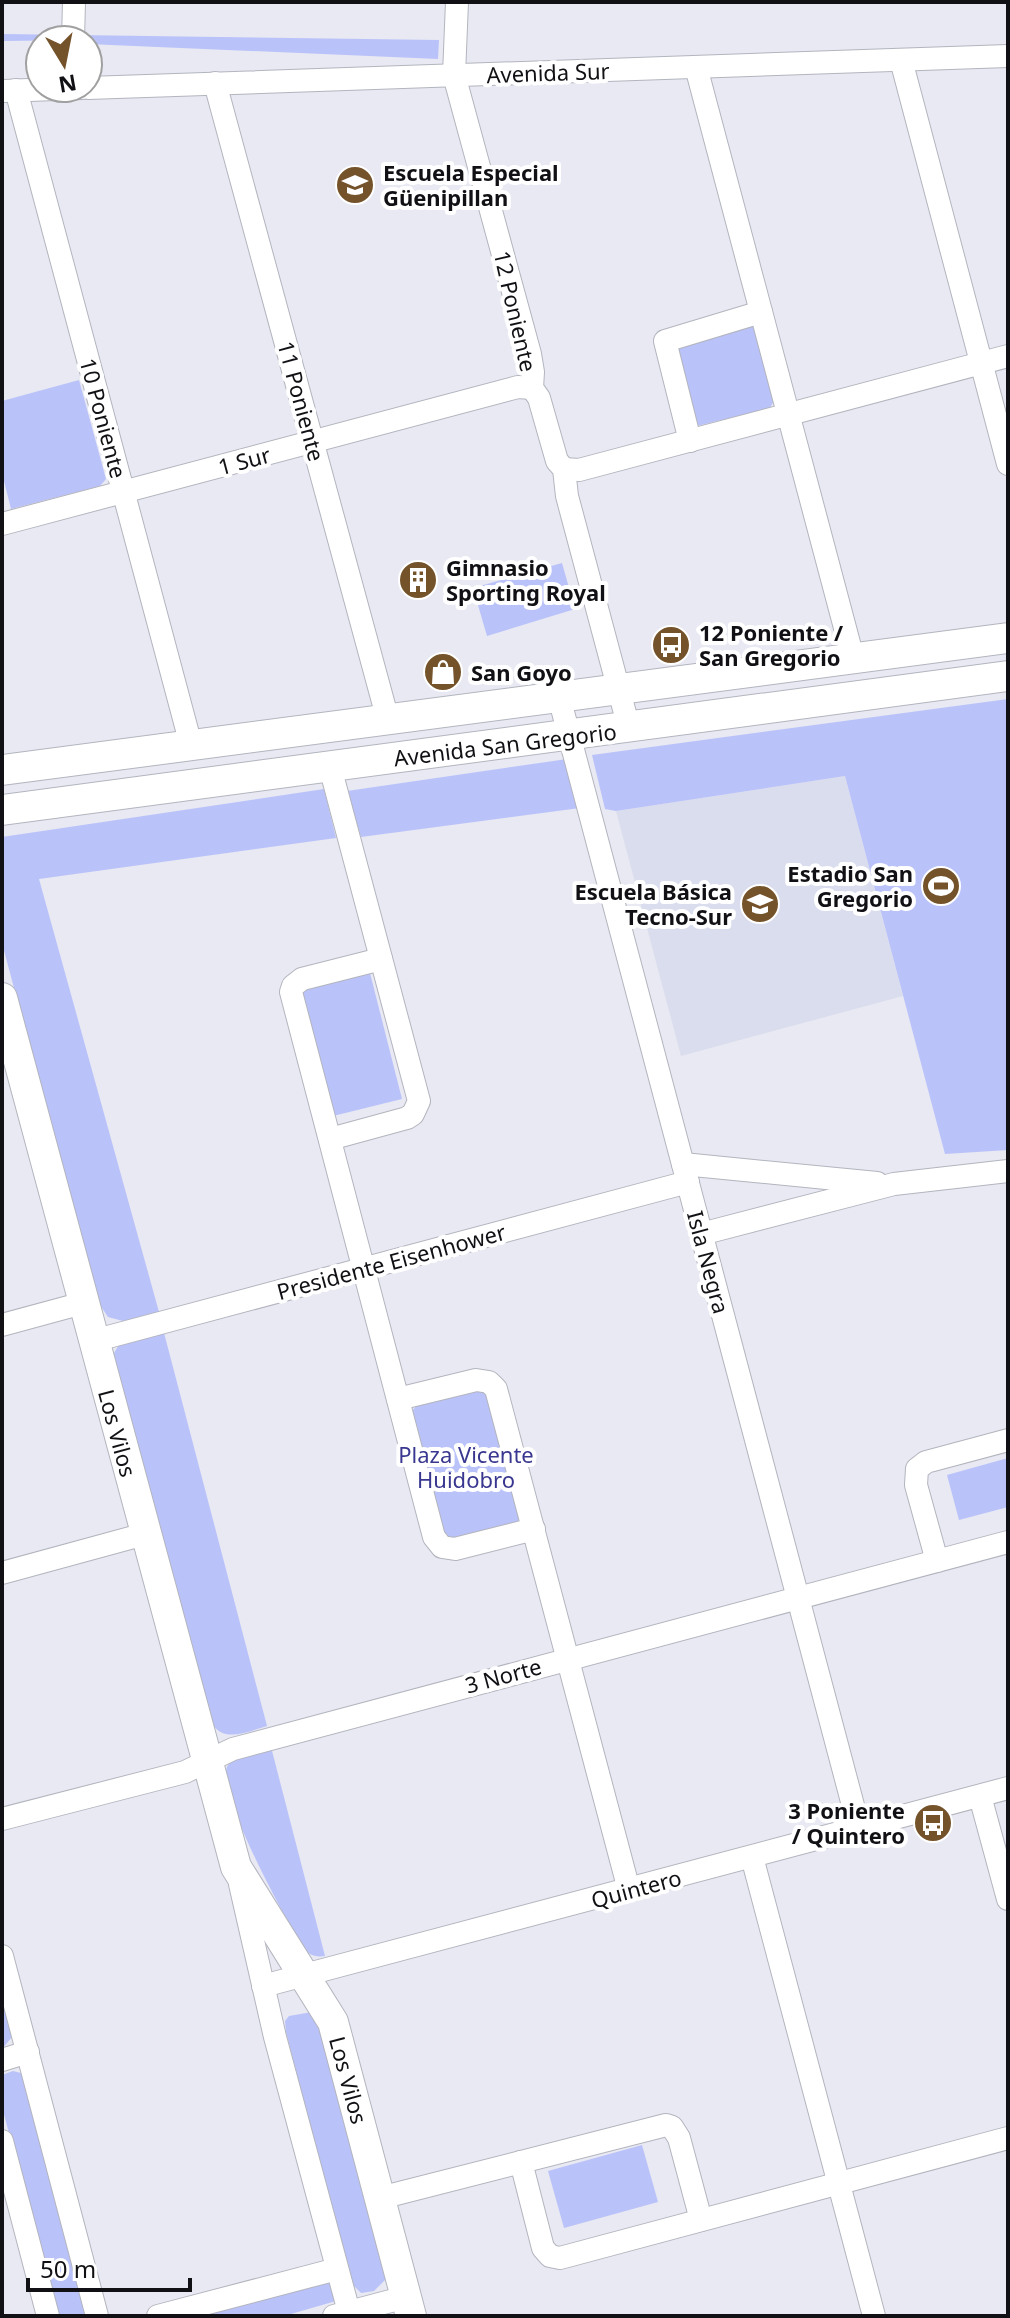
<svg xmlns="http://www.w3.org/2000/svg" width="1010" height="2318" font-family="'Noto Sans',sans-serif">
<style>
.built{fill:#dadded}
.green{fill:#bac2fa}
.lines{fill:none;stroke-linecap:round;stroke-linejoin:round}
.street-casing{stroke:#b3b5be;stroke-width:24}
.secondary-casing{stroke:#b3b5be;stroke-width:32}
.street{stroke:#fff;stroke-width:22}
.secondary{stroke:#fff;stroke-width:30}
.labels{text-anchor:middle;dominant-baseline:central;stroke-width:8;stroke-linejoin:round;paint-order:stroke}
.street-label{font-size:22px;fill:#111115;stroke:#fff}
.poi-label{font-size:22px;font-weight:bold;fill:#111115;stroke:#fff;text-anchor:start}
.park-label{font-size:22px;fill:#39378f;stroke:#fff}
</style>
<rect width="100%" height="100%" fill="#e8e9f2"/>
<!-- built -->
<path class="built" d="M845,776L903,996L681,1056L616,811Z"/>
<!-- green -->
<g class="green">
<path d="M2,34L439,40L438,59L88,44V40L2,41Z"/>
<path d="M747,322L758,327L776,397L770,408L697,426L672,343Z"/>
<path d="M79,380L106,479L100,486L11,509L2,473V401Z"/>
<path d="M562,563L575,609L487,636L473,588Z"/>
<path d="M1008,699V1150L945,1154L845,776L616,811L605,809L592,755Z"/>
<path d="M567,759L580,808L361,837L347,791Z"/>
<path d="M324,789L336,838L39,879L159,1312L123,1321L108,1317L98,1302L2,943V837Z"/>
<path d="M370,973L402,1099L333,1116L301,990Z"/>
<path d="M163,1329L267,1726C249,1731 223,1744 212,1723L114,1361V1353L120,1343Z"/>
<path d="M476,1388L488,1391L519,1519L514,1527L453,1543L443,1539L411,1412L418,1404Z"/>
<path d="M1008,1458V1507L959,1520L947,1475Z"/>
<path d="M270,1743L325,1956C310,1958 306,1952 298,1940C283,1913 216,1792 227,1767C233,1753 257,1749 270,1743Z"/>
<path d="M2,1980L12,2037L2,2049Z"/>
<path d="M312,2012L318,2015L388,2277L374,2291L361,2293L351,2283L286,2032L285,2021L289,2016Z"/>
<path d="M13,2071L25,2074L94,2316H58L2,2107V2075Z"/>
<path d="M642,2145L658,2202L564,2228L548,2171Z"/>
<path d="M333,2281L336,2301L284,2316H184Z"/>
</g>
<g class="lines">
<defs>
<g id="street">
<path d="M457,2L454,75L530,354L533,372L532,388L539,398L557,461L564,469L567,496L629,728"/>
<path d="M73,40L74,2"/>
<path d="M901,60L1008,464"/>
<path d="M696,67L853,658"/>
<path d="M215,83L388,720"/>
<path d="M88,88L1008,56"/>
<path d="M16,90L191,745"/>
<path d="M3,91L82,88"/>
<path d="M690,441L665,341L761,312"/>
<path d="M564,469L579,470L1008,356"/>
<path d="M2,524L518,387L532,388"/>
<path d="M559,697L859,1828"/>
<path d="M381,959L302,979L293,986L291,992L434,1537L442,1547L455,1549L534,1529"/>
<path d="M330,1139L407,1118L413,1114L419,1101L330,767"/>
<path d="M683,1164L877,1183"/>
<path d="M701,1234L894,1184L1008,1171"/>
<path d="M2,1325L83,1303"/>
<path d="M93,1341L688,1182"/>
<path d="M398,1399L476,1380L489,1382L496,1389L629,1890"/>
<path d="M937,1561L916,1485L917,1469L926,1462L1008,1440"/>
<path d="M2,1573L145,1534"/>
<path d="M980,1796L1008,1899"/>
<path d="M2,1819L185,1772L233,1749L1008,1542"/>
<path d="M752,1857L874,2316"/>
<path d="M240,1884L275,2037L349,2312"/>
<path d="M2,1956L97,2316"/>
<path d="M263,1986L1008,1788"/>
<path d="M2,2060L28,2052"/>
<path d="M2,2141L48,2316"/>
<path d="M521,2162L543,2248L550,2256L560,2258L1008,2138"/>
<path d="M380,2198L666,2125L672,2127L679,2138L701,2220"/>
<path d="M158,2316L337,2269"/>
<path d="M334,2316L406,2297"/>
</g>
<g id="secondary">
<path d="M2,770L1008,638"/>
<path d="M2,810L1008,676"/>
<path d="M2,998L236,1867L333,2022L411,2316"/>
</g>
</defs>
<!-- street casing -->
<use href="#street" class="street-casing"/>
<!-- secondary casing -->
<use href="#secondary" class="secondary-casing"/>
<!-- street -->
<use href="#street" class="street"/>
<!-- secondary -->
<use href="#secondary" class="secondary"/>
</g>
<!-- icons -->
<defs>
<symbol id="school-disc" viewBox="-11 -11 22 22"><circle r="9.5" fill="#74522a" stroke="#fff"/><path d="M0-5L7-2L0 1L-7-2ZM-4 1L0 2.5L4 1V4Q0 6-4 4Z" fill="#fff"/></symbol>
<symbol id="building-disc" viewBox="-11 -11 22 22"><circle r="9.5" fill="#74522a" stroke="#fff"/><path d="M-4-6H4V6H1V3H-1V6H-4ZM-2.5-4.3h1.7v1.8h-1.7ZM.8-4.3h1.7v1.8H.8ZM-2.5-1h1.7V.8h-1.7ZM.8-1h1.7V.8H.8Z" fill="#fff"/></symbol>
<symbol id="bus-disc" viewBox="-11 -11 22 22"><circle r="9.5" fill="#74522a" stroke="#fff"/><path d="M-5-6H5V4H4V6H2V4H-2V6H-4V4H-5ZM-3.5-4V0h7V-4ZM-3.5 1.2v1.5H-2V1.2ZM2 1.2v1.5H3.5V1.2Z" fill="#fff"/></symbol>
<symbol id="shop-disc" viewBox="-11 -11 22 22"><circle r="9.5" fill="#74522a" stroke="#fff"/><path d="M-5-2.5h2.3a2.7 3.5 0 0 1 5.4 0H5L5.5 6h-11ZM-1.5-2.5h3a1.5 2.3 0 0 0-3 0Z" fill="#fff"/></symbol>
<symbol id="stadium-disc" viewBox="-11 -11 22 22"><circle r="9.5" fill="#74522a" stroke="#fff"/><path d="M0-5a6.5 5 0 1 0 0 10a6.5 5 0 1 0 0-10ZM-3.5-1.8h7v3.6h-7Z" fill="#fff"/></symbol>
</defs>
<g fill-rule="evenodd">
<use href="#school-disc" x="333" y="163" width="44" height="44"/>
<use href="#building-disc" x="396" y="558" width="44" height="44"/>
<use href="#bus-disc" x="649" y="623" width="44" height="44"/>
<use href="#shop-disc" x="421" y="650" width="44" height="44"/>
<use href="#stadium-disc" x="919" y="864" width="44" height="44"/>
<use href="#school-disc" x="738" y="882" width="44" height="44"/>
<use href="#bus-disc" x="911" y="1801" width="44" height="44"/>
</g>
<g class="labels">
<!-- street labels -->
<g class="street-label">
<text transform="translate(548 72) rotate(-2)">Avenida Sur</text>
<text transform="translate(516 311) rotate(77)">12 Poniente</text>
<text transform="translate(302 401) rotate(75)">11 Poniente</text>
<text transform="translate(104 418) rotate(75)">10 Poniente</text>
<text transform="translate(244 460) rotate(-15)">1 Sur</text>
<text transform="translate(505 744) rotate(-7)">Avenida San Gregorio</text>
<text transform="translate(391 1261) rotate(-15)">Presidente Eisenhower</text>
<text transform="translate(709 1262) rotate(75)">Isla Negra</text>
<text transform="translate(118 1433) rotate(75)">Los Vilos</text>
<text transform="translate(503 1675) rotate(-15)">3 Norte</text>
<text transform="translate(636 1888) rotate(-15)">Quintero</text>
<text transform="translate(349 2080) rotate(75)">Los Vilos</text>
</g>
<!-- poi labels -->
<g class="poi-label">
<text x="383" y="172">Escuela Especial<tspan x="383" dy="25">Güenipillan</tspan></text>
<text x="446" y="567">Gimnasio<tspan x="446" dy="25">Sporting Royal</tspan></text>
<text x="699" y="632">12 Poniente /<tspan x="699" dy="25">San Gregorio</tspan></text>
<text x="471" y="672">San Goyo</text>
<text x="913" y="873" text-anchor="end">Estadio San<tspan x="913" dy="25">Gregorio</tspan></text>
<text x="732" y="891" text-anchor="end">Escuela Básica<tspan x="732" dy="25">Tecno-Sur</tspan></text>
<text x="905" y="1810" text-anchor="end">3 Poniente<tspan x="905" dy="25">/ Quintero</tspan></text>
</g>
<!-- park labels -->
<g class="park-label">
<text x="466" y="1454">Plaza Vicente<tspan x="466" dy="25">Huidobro</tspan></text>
</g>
</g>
<!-- border -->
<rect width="1010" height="2318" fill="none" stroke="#111115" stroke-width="8"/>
<!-- north arrow -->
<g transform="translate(64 64) rotate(170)"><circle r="38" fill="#ffffff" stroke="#a0a0a1" stroke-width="2"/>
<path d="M0-6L14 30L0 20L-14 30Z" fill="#74522a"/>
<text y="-12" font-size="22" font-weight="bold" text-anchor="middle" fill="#111115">N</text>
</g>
<!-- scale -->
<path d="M28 2278v12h162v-12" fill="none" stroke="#111115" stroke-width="4"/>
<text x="40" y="2278" font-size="24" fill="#111115" stroke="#ffffff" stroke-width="6" paint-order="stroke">50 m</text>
</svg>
